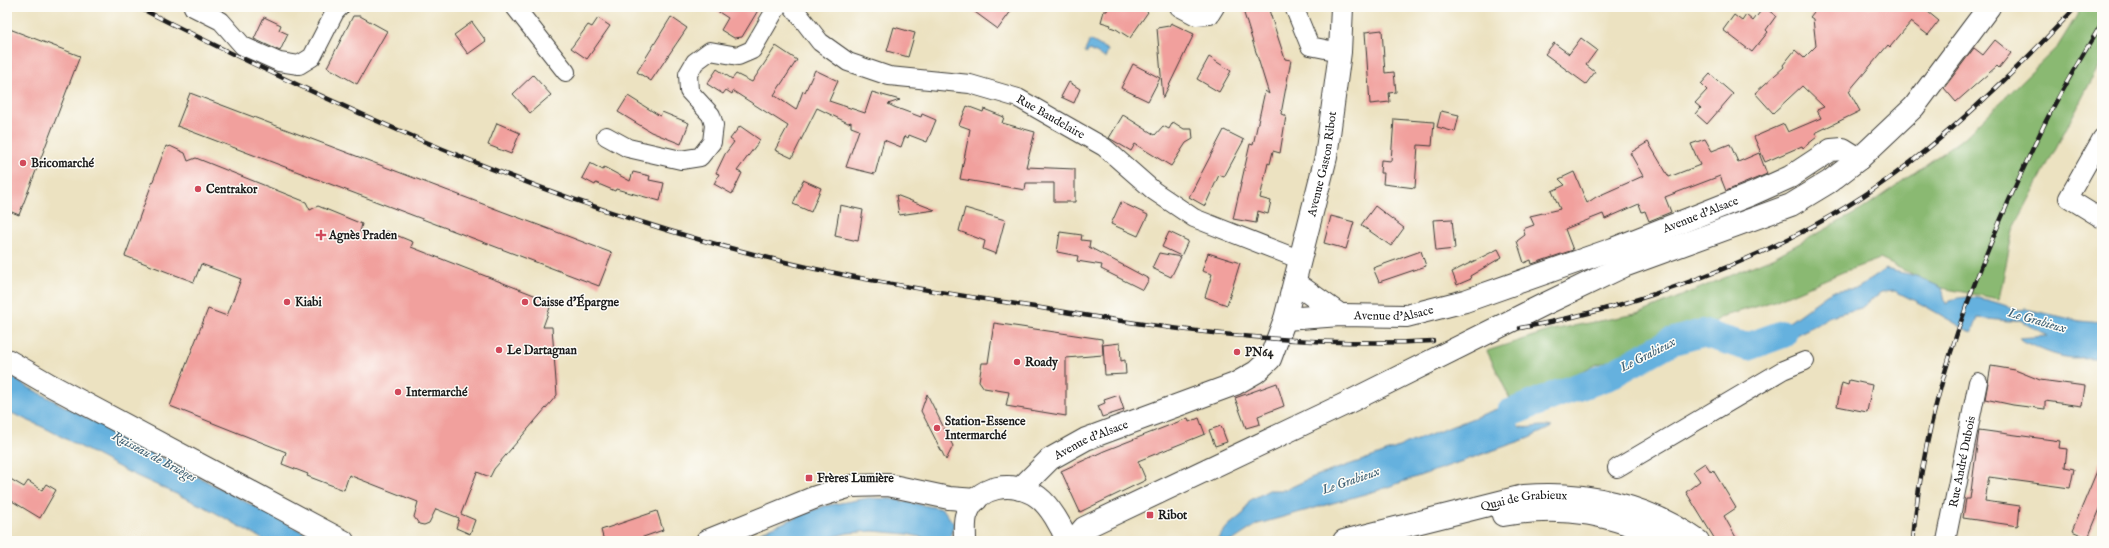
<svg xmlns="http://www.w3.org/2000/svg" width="2109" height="548" font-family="'IM FELL English',serif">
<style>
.forest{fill:#8ab972;stroke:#536a47}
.water{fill:#65b1de;stroke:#40667d}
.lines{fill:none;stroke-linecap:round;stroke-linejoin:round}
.river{stroke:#65b1de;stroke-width:28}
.building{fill:#f1a09d}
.minor-casing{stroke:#3b3a35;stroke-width:20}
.tertiary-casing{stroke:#3b3a35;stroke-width:24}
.secondary-casing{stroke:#3b3a35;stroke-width:24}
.primary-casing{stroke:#3b3a35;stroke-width:24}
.minor{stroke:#fff;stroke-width:18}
.tertiary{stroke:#fff;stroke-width:22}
.secondary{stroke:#fff;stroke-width:22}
.primary{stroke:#fff;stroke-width:22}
.rail-casing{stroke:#1c1c1c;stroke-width:4.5}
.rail{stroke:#fdfcf7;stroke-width:3;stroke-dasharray:9;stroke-linecap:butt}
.poi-dot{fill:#d1495b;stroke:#fdfcf7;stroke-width:1.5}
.labels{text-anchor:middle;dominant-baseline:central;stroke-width:3;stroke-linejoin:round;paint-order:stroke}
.street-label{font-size:12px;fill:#1c1c1c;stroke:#fdfcf7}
.poi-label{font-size:12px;font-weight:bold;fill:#1c1c1c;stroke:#fdfcf7;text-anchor:start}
.water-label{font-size:13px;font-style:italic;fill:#3d5f73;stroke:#fdfcf7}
</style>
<rect width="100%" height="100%" fill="#fdfcf7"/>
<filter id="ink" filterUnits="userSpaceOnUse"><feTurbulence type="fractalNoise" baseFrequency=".025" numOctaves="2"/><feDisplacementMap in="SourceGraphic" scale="8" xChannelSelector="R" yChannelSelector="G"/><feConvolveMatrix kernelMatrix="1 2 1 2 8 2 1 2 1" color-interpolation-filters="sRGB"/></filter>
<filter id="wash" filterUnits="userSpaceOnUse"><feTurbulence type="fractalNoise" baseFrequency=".012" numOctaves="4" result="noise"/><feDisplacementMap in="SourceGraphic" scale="16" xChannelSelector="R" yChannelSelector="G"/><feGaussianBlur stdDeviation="0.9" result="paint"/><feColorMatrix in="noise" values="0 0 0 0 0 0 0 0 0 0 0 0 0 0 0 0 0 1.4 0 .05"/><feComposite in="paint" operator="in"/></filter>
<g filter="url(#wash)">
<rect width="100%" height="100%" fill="#ece2c1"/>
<!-- forest -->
<path class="forest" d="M2082,7H2102V60L2013,230L1999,299L1942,288L1880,259L1843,272L1774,301L1721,317L1702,333L1595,365L1512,403L1487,351L1552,330L1641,313L1774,257L1861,210L1965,137L2058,46Z"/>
<!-- water -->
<g class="water">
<path d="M1090,40L1108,50L1105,58L1090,50L1086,53L1085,51Z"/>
<path d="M1885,269L1916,276L1942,288L1946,304C1964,288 1999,304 2019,310L2026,309L2080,321L2102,323V359C2091,357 2082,358 2071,358C2057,357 2030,346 2019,338L2048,336L2020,320L2008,321L1978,318L1972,333L1925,306L1895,291L1881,292L1861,308L1830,316L1816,325L1767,349L1747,347L1771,335L1832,291L1858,288Z"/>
<path d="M7,374L26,386L320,541H266L207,508L128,472L47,429L7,411Z"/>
<path d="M1546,398L1521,415L1517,424L1520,427C1531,429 1540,424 1552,427L1529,438L1379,490L1258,524L1232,541H1216L1228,526L1244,513L1249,501L1269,490H1285L1313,477L1378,455L1512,403Z"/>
<path d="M868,498L892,499L943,509L954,524L949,541H939L907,534L873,531L848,533L817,541H739L824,506Z"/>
</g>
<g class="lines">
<!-- river -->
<path class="river" d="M1510,413L1560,393L1607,377L1670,342L1702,333L1747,347L1783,334"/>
</g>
<g id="blocks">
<!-- building -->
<g class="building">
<path d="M711,7H760L742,37L734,38L721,30L728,18Z"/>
<path d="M968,7H1014L998,29Z"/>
<path d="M1108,7H1139L1148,12L1130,38L1116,29L1110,27L1111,25L1101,22L1104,11H1107Z"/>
<path d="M1242,7H1268L1285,59L1291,60L1281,114L1286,116L1280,153L1273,151L1270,164L1268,163L1260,198L1271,201L1268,214L1258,211L1256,223L1233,219L1250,144L1253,145L1265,91L1269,94Z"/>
<path d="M1764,7L1776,16L1766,30L1768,32L1752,52L1723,30L1734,15L1742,21L1746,15L1753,21Z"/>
<path d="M1818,7H1922L1939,21L1928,35L1911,22L1890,47L1888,45L1849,91L1860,111L1815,133L1817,137L1803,148L1802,146L1765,162L1754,137L1784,124L1788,132L1821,118L1817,110L1824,107L1802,86L1773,113L1755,93L1784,67L1783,65L1795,50L1804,58L1816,46L1813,19L1810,17Z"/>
<path d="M353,16H360L387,31L357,84L327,67Z"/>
<path d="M264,17L281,25L279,30L288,34L280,51L254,39Z"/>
<path d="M671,17L687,28L651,81L637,72Z"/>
<path d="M598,18L610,26L587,59L571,48L588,25L592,27Z"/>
<path d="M472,22L486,41L468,54L454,35Z"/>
<path d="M1171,23L1194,34L1163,98L1157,28L1169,26Z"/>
<path d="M894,27L915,33L908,57L887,51Z"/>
<path d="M7,28L80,56L19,215L7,210Z"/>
<path d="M1382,30L1385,73L1394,72L1396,92L1389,93L1390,102L1370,104L1365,32Z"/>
<path d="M1581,38L1597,50L1586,65L1595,72L1586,84L1545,54L1554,43L1569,54Z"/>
<path d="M1995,40L2011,53L1999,68L1997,66L1956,102L1944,88L1974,48L1983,55Z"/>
<path d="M776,46L797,60L774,95L796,110L803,91L805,92L815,70L838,81L829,101L865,113L872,92L900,100L888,104L894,107L921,117L922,114L936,120L927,142L909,135L908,138L905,136L901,147L884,140L875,174L846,167L859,130L851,127V122L848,123L817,108L792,158L775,150L788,126L733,91L732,94L726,90L723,94L707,84L717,69L732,79L736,74L752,82Z"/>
<path d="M1209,57L1231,71L1219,92L1197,79Z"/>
<path d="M1133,64L1160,78L1148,101L1121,88Z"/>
<path d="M1710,74L1733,94L1707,124L1696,114L1701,108L1695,103L1707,90L1701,84Z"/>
<path d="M533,75L551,95L530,113L513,94Z"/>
<path d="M1069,82L1080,89L1074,103L1061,97Z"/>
<path d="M190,93L612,253L599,286L177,126Z"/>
<path d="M628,96L660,116L662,112L689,123L681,144L651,132L618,112Z"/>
<path d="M967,106L983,112L984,109L1004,117L1002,123L1035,132L1026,167L1075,169V202H1054V183H1026L1025,190L960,179L970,129L959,125Z"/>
<path d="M1441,111L1459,115L1455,132L1437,127Z"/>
<path d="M1123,115L1155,135L1163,126L1169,129L1173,122L1184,129H1192L1193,139L1186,143L1171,166L1135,144L1131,151L1109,138Z"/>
<path d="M1394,119L1434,122L1432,146L1418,145L1415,188L1383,184L1384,173H1380L1381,160L1391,161Z"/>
<path d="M497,123L520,133L511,154L488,145Z"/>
<path d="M740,126L760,140L737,171L742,173L732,194L714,184L719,174L716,173L725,154L734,142L730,139Z"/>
<path d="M1224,130L1244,140L1224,177L1219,175L1205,206L1189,197Z"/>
<path d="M1705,139L1712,151L1730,144L1738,162L1759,153L1767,174L1726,191L1720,176L1665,197L1671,212L1649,221L1645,211L1642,212L1639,204L1605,219L1603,214L1565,229L1573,250L1532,264L1531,260L1524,263L1517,241L1525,235L1523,229L1534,225L1530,216L1560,209L1552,191L1565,185L1559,179L1574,172L1587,203L1596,197L1643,176L1630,153L1648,142L1669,177L1700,165L1691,144Z"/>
<path d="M166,146L169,147L170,146L185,153L188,161L196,158L306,202L310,210L318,206L362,224L360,232L382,240L386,231L413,242L411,247L552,302L543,327H552L557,395L494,469L490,477L477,472L461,514L475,520L470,534L456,528L459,518L436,509L429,523L424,525L419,524L414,517L418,502L349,475L344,490L307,476L308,474L282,464L286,452L170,406L208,309L227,316L241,279L201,264L194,282L125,256Z"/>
<path d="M590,163L603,170L604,167L630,181L633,172L650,176L649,180L664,183L660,201L616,189L615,191L596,183L595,185L582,178Z"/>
<path d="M803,180L821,188L811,212L793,204Z"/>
<path d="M896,195L935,210L899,215Z"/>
<path d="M1121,202L1148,215L1138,236L1111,224Z"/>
<path d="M840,205L863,210L858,241L835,236Z"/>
<path d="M1375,206L1404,228L1391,246L1361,225Z"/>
<path d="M965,208L1005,220L996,254L983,249L985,241L959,231Z"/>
<path d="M1331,216L1354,222L1346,249L1324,243Z"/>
<path d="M1452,219L1455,249L1436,251L1433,220Z"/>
<path d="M1060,232L1082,235L1081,240L1090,241L1089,247L1149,279L1143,290L1101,269L1102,265L1077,261L1078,256L1057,252Z"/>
<path d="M1169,232L1188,241L1181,256L1162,247Z"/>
<path d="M1498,249L1502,257L1470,276L1471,279L1457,285L1452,272Z"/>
<path d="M1421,251L1426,266L1379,282L1373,268Z"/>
<path d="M1159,253L1181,257L1171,277L1152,268Z"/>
<path d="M1208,253L1240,263L1227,305L1205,297L1212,274L1202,271Z"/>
<path d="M994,323L1102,339L1103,355L1066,358V416L1006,406L1009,392L984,388L979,381L982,363H988Z"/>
<path d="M1120,343L1121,361L1125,360L1126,374L1105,375L1103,345Z"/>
<path d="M1991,366L2015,370L2040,380L2085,386L2082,406L2045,401V409L2013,405L1985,399Z"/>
<path d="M1849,380L1872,385L1867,412L1837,406L1842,383L1848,385Z"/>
<path d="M1277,383L1284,406L1258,416L1260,424L1246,428L1235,398Z"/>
<path d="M927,394L953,446L946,460L921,411Z"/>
<path d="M1119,395L1124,410L1102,417L1098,406L1105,403L1104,400Z"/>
<path d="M1188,418L1189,422L1199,418L1205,434L1138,461L1146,480L1080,512L1061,471L1104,451Z"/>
<path d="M1221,426L1227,442L1215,446L1209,430Z"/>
<path d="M1979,430L2060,441L2059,448L2067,449L2065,467L2074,469L2070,488L1989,477L1985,501L2020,506L2018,526L1963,518L1966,499H1970Z"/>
<path d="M2102,459V504L2088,538L2072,531Z"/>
<path d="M1705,463L1711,472L1713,470L1736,508L1724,516L1738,541H1716L1686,492L1700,481L1693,471Z"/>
<path d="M7,477L24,487L28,481L42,490L46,484L56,490L40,518L7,498Z"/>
<path d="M657,511L663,530L632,541H604L601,530Z"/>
</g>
</g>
</g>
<g filter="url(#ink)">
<use href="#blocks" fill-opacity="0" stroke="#3b3a35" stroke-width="1"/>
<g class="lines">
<defs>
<g id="minor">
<path d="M193,7L221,21L243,46L279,62L299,65L312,57L335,12L340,7"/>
<path d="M515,7L566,72"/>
<path id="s1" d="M793,7L820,42L848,62L889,76L970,84L1018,98L1104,147L1154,191L1194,218L1301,260"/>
<path d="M1179,7L1196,16L1210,15L1215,7"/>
<path d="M1294,7L1310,46L1340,52"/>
<path d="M606,136L628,148L681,160L700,157L712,142L714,125L711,115L689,91L688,74L695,62L710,51L738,56L752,50L777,7"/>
<path d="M2102,138L2068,198L2102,219"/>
<path d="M1617,468L1783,370L1805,361"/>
<path id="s2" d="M1946,541L1978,382"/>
</g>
<g id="tertiary">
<path d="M1295,283L1340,315"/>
<path id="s3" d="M1285,319L1340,315L1406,316L1465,301L1613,249L1752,194L1790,177L1831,150L1843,149L1859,159"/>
<path d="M7,360L50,385L343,541"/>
<path id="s4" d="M1020,489L1050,459L1086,439L1235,384L1256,372L1270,359L1285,319L1326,157L1340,52L1342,7"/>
<path d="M707,541L816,497L851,486L888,485L949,498L976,500"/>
</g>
<g id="secondary">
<path d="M965,541C965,533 964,524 966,516C976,484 1014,480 1038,497C1050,506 1062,527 1067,541"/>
<path d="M1073,541L1084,528L1345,404L1545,304L1624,266L1791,205L1829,182L1859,159L1914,107L1989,7"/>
</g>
<g id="primary">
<path d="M1503,515C1567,504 1612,514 1669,541"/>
<path id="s5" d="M1344,541L1524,496C1585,491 1648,505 1698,541"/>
</g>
</defs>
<!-- minor casing -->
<use href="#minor" class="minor-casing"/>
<!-- tertiary casing -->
<use href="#tertiary" class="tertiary-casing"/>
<!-- secondary casing -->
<use href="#secondary" class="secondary-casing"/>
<!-- primary casing -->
<use href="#primary" class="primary-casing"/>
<!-- minor -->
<use href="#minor" class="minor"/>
<!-- tertiary -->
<use href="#tertiary" class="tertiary"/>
<!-- secondary -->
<use href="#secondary" class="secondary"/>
<!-- primary -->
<use href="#primary" class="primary"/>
<defs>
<g id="rail">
<path d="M138,7C338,108 543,202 761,256C853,280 947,293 1041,308C1170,330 1302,348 1433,341"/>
<path d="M1520,328C1657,303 1800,248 1911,162C1971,115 2024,62 2076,7"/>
<path d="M1913,541C1924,396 1981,255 2044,125C2061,90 2082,56 2102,23"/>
</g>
</defs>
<!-- rail casing -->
<use href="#rail" class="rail-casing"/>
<!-- rail -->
<use href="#rail" class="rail"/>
</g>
</g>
<!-- markers -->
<g class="poi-dot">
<circle cx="23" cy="163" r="4"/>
<circle cx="198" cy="189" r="4"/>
<path d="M319 229h4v4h4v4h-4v4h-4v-4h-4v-4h4z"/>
<circle cx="287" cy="302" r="4"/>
<circle cx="525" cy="302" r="4"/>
<circle cx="499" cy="350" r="4"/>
<circle cx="1237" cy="352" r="4"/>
<circle cx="1017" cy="362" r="4"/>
<circle cx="398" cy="392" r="4"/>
<circle cx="937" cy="428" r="4"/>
<rect x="805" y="474" width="8" height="8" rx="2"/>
<rect x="1146" y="511" width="8" height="8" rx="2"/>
</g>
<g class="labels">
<!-- street labels -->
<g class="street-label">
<text stroke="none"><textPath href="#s1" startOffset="291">Rue Baudelaire</textPath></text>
<text stroke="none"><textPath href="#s4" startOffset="488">Avenue Gaston Ribot</textPath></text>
<text stroke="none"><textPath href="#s3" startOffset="433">Avenue d'Alsace</textPath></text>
<text stroke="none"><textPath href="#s3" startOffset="109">Avenue d'Alsace</textPath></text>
<text stroke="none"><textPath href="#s4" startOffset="88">Avenue d'Alsace</textPath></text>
<text stroke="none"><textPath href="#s2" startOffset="81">Rue André Dubois</textPath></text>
<text stroke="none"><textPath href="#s5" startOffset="185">Quai de Grabieux</textPath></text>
</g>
<!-- poi labels -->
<g class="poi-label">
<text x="31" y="163">Bricomarché</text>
<text x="206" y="189">Centrakor</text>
<text x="329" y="235">Agnès Praden</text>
<text x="295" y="302">Kiabi</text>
<text x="533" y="302">Caisse d'Épargne</text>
<text x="507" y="350">Le Dartagnan</text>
<text x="1245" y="352">PN64</text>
<text x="1025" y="362">Roady</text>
<text x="406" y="392">Intermarché</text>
<text x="945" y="421">Station-Essence<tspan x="945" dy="14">Intermarché</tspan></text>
<text x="817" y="478">Frères Lumière</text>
<text x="1158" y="515">Ribot</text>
</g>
<!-- water labels -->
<g class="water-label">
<text transform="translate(2037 321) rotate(16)">Le Grabieux</text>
<text transform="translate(1648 355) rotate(-27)">Le Grabieux</text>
<text transform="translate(154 457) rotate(28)">Ruisseau de Bruèges</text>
<text transform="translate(1351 481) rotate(-19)">Le Grabieux</text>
</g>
</g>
<!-- margin -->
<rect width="2109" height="548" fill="none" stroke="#fdfcf7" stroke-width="24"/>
</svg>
